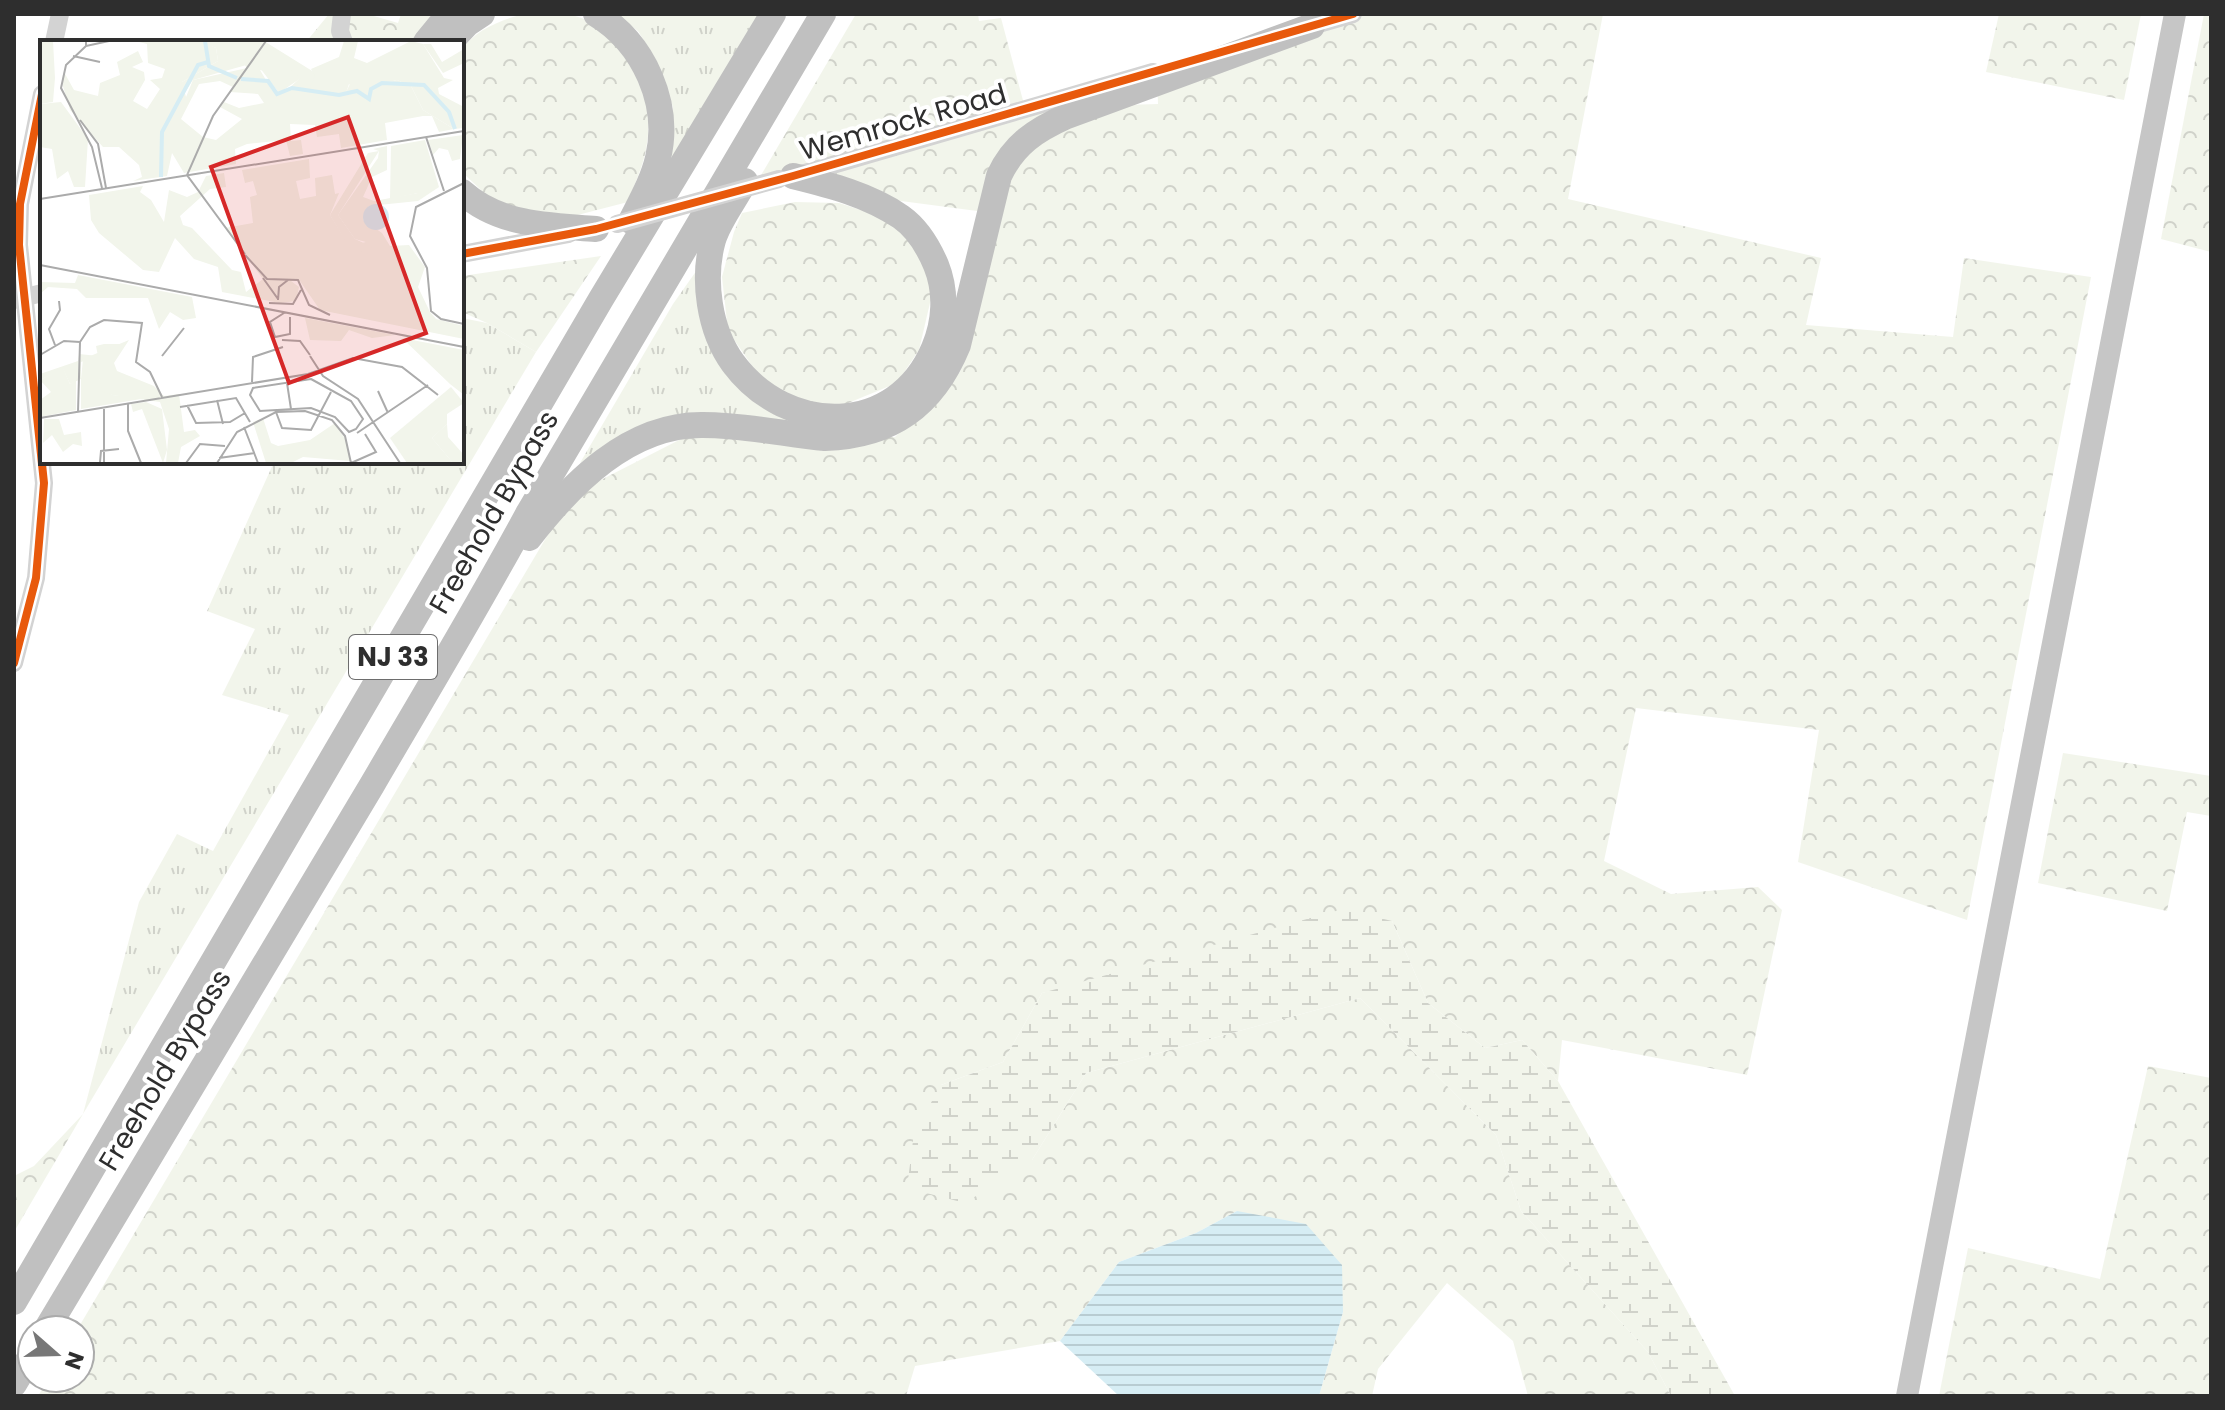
<svg xmlns="http://www.w3.org/2000/svg" width="2225" height="1410" font-family="Poppins,sans-serif">
<style>
.grass{fill:url(#grass-tufts)}
.forest{fill:url(#forest-crowns)}
.wetland{fill:url(#wetland-marsh)}
.water{fill:url(#water-rules)}
.lines{fill:none;stroke-linecap:round;stroke-linejoin:round}
.minor{stroke:#d3d3d3;stroke-width:18}
.major{stroke:#c6c6c6;stroke-width:22}
.highway{stroke:#c0c0c0;stroke-width:26}
.minor-bridge{stroke:#d3d3d3;stroke-width:18}
.cycleway-casing{stroke:#fff;stroke-width:13}
.cycleway{stroke:#e8590c;stroke-width:8}
.labels{text-anchor:middle;dominant-baseline:central;stroke-width:8;stroke-linejoin:round;paint-order:stroke}
.shield{fill:#fff;stroke:#6d6d6d;stroke-width:2}
.shield-label{font-size:26px;font-weight:bold;fill:#2e2e2e}
.street-label{font-size:28px;fill:#2e2e2e;stroke:#fff}
.inset-river{fill:none;stroke:#d6edf4;stroke-width:4}
.inset-road{fill:none;stroke:#ababab;stroke-width:2}
.view{fill:#d62828;fill-opacity:0.15;stroke:#d62828;stroke-width:4}
.inset-edge{fill:none;stroke:#2e2e2e;stroke-width:4}
</style>
<defs>
<pattern id="grass-tufts" width="24" height="20" patternUnits="userSpaceOnUse" patternTransform="scale(2)"><rect width="24" height="20" fill="#f2f5eb"/><path d="M3 7l-1-3M5 7V3M7 7l1-3M15 17l-1-3M17 17v-4M19 17l1-3" fill="none" stroke="#d0d2ca"/></pattern>
<pattern id="forest-crowns" width="20" height="18" patternUnits="userSpaceOnUse" patternTransform="scale(2)"><rect width="20" height="18" fill="#f2f5eb"/><path d="M2 6a3 3 0 1 1 6 0M12 15a3 3 0 1 1 6 0" fill="none" stroke="#d0d2ca"/></pattern>
<pattern id="wetland-marsh" width="20" height="14" patternUnits="userSpaceOnUse" patternTransform="scale(2)"><rect width="20" height="14" fill="#f2f5eb"/><path d="M1 5h8M5 5V1M11 12h8M15 12V8" fill="none" stroke="#d0d2ca"/></pattern>
<pattern id="water-rules" width="6" height="5" patternUnits="userSpaceOnUse" patternTransform="scale(2)"><rect width="6" height="5" fill="#d6edf4"/><path d="M0 2.5h6" fill="none" stroke="#b8ccd2"/></pattern>
</defs>
<rect width="100%" height="100%" fill="#fff"/>
<!-- grass -->
<g class="grass">
<path d="M614,14H760L670,169L673,107L656,60L638,31Z"/>
<path d="M704,260L706,332L799,425L619,439L580,463L673,304Z"/>
<path d="M462,318L487,323L536,352L83,1114L139,902L177,834L213,851L289,715L222,695L255,629L207,611L274,462H462Z"/>
</g>
<!-- forest -->
<g class="forest">
<path d="M329,14H367L398,23L401,14H432L414,42H306Z"/>
<path d="M523,14C538,14 558,11 572,15C628,30 657,95 646,149C643,167 634,185 628,202L566,218L500,208L462,172V50C474,30 501,20 523,14Z"/>
<path d="M856,14H978L979,21L1001,18L1025,108L1158,104L1157,72L1346,14H1603L1568,199L1821,258L1806,325L1953,337L1964,258L2091,277L1967,920L1798,862L1819,730L1636,708L1604,861L1671,894L1758,887L1782,910L1747,1075L1562,1040L1558,1081L1522,1040L1485,1048L1428,1003L1392,921L1042,993L1003,1062L941,1085L1032,1160L1086,1073L1360,998L1496,1135L1521,1211L1648,1352L1671,1396H1528L1513,1341L1447,1283L1378,1369L1372,1396H1319L1343,1312L1237,1211L1196,1233L1119,1262L1060,1341L915,1366L906,1396H38L49,1378H80V1330H77L556,521L589,486L685,437H895L960,372L1000,214L757,182Z"/>
<path d="M1999,14H2141L2124,100L1986,72Z"/>
<path d="M2204,14H2211V252L2161,239Z"/>
<path d="M795,202L839,203L883,217L913,241L933,290L919,350L897,383L836,408L795,401L757,373L728,331L722,277L734,232L742,213Z"/>
<path d="M601,256L536,352L487,323L462,312V276Z"/>
<path d="M2063,753L2211,776V816L2187,812L2167,911L2038,883Z"/>
<path d="M2148,1066L2211,1078V1396H1939L1968,1248L2100,1279Z"/>
<path d="M83,1114L14,1232V1176L34,1166Z"/>
</g>
<!-- wetland -->
<path class="wetland" d="M1343,909L1392,921L1428,1003L1485,1048L1522,1040L1558,1081L1735,1396H1671L1648,1352L1521,1211L1496,1135L1360,998L1086,1073L1032,1160L965,1203L907,1188L914,1133L941,1085L1003,1062L1042,993Z"/>
<!-- water -->
<path class="water" d="M1237,1211L1306,1224L1342,1265L1343,1312L1319,1396H1119L1060,1341L1119,1262L1196,1233Z"/>
<g class="lines">
<!-- minor -->
<g class="minor">
<path d="M342,14L340,31L344,42"/>
<path d="M1301,29L1353,14"/>
<path d="M54,42L60,14"/>
<path d="M798,175L1153,72"/>
<path d="M462,254L569,234"/>
<path d="M14,300L42,293"/>
<path d="M14,663L36,578L44,483L19,245L20,204L42,94"/>
</g>
<!-- major -->
<path class="major" d="M1907,1396L2175,14"/>
<!-- highway -->
<g class="highway">
<path d="M596,14C644,43 671,104 658,158C653,180 641,201 631,221"/>
<path d="M426,42L449,14"/>
<path d="M450,42L467,24L482,14"/>
<path d="M745,181C735,200 719,220 713,240C702,279 709,330 733,363C787,436 896,438 934,348C945,322 947,292 936,265C928,246 918,229 901,217C869,195 830,185 793,176"/>
<path d="M462,192C500,226 548,225 596,229"/>
<path d="M529,538C571,484 629,424 703,425C744,425 785,434 825,438C891,436 933,406 958,345L999,176C1014,144 1036,130 1067,116L1312,26"/>
<path d="M14,1302L601,299L773,14"/>
<path d="M46,1330C154,1148 264,967 372,785C425,694 479,605 529,512L823,14"/>
<path d="M14,1384L32,1354"/>
</g>
<!-- minor-bridge -->
<path class="minor-bridge" d="M617,224L779,179"/>
<defs>
<g id="cycleway">
<path d="M462,254L596,229L793,176L1353,14"/>
<path d="M14,663L36,578L44,483L19,245L20,204L42,94"/>
</g>
</defs>
<!-- cycleway casing -->
<use href="#cycleway" class="cycleway-casing"/>
<!-- cycleway -->
<use href="#cycleway" class="cycleway"/>
</g>
<g class="labels">
<!-- shield labels -->
<rect class="shield" x="349" y="635" width="88" height="44" rx="6"/>
<g class="shield-label">
<text x="393" y="657">NJ 33</text>
</g>
<!-- street labels -->
<g class="street-label">
<text transform="translate(903 122) rotate(-16)">Wemrock Road</text>
<text transform="translate(494 512) rotate(-60)">Freehold Bypass</text>
<text transform="translate(165 1070) rotate(-59)">Freehold Bypass</text>
</g>
</g>
<!-- overview -->
<g transform="translate(40 40)">
<rect width="424" height="424" fill="#fff"/>
<path d="M0,1H13L15,38L13,62L0,64ZM383,4H391L402,22L424,9V23L403,33ZM265,278L355,295L332,298L309,290L301,301L270,300ZM64,304H81L65,314L41,322V339L30,344L23,329L0,340V334L38,321L39,314L58,316L56,306ZM223,378L231,403L238,406L270,400L295,383L307,402L310,421L263,417L251,423H226L213,382ZM407,384L408,397L424,415V423H413L392,398Z" fill="#f2f5eb"/>
<path d="M95,1H161L176,8L178,21L142,42L146,57L153,40L207,28L187,1H224L306,52L310,44L330,58L333,46L357,40L371,46L383,70L414,89L399,92L392,76H383L345,83L347,100L301,108L299,94L277,97L275,85L250,84L251,101L261,100L263,114L250,116L246,100L207,104L195,109L196,124L144,133L132,113L127,136L93,141L102,137L99,125L79,107H63L30,70L22,43L24,32L34,50L58,56L60,43L80,35L77,22L98,11L103,22L92,27L104,32L105,40L93,61L107,69L120,49L110,40L122,38L125,29L108,23L107,4ZM220,30L260,38L245,52L232,50ZM180,41L193,47L190,52L218,54L224,63L199,68L184,62L180,67L202,79L176,100L163,97L141,79L159,44ZM21,62L48,99L45,147H34L28,131L17,139L12,109L0,107V64ZM423,95L420,119L412,121L408,110L399,108L393,115L388,100ZM347,106V130L332,137L323,157L334,161L378,153V161L329,166L323,180L342,193L350,206L369,205L385,227L378,247L390,272L396,279L424,286V299L280,270L260,241H251L259,247L256,261L240,263L182,252L178,227L154,219L135,198L119,232L103,230L59,193L51,180L49,155L103,146L100,152L111,160L124,182L129,150L147,157L158,152L166,136L184,133L186,147L170,149L140,176L143,185L152,188L192,230L201,232L206,252L223,239L185,188L213,183L210,157L217,155L213,141L205,143L202,130L269,119L270,138L256,141L260,159L276,156L275,138L292,135L295,154L299,153L290,175L309,206L326,202L315,199L298,175L338,118L339,111L333,109ZM38,235L152,257L156,278L143,280L130,272L119,289L108,258H46L37,249L8,247L0,254V242L35,243ZM362,298L424,310V355L410,344ZM23,328L30,344L36,340V370L0,377V360L11,352L0,340ZM41,339H59L72,355L107,358L41,369ZM106,362L122,369L127,410L123,423L102,369L93,372L91,364ZM4,379H19L24,395L41,392L42,406L33,404L23,412L12,395L3,403Z" fill="#f2f5eb" fill-rule="evenodd"/>
<path d="M161,1H187L210,24L153,40L139,61L142,42L178,21L176,8L171,6L166,13ZM304,1H318L314,18L327,23L371,1L383,4L404,38L413,40L398,48L399,54L424,67V88L414,89L383,70L371,46L357,40L333,46L326,59L309,44L306,53L269,50L275,36L271,29L299,17ZM217,24L248,28L261,38L239,53ZM339,111L298,175L315,199L332,207L327,214L309,207L290,175L328,113ZM89,300L74,323L77,331L114,346L124,356L139,354L144,392L155,390L160,396L141,407L138,423H126L129,389L120,362L72,355L62,351L59,339H41L43,319Z" fill="#f2f5eb"/>
<path d="M385,100L399,147L378,161V153L350,159L351,106Z" fill="#f2f5eb"/>
<path d="M411,347L424,363L407,374V384L392,398L413,423H367L350,398Z" fill="#f2f5eb"/>
<path d="M323 177a13 13 0 1 1 26 0a13 13 0 1 1-26 0Z" fill="#d6edf4"/>
<path class="inset-river" d="M165,1L169,26L197,38M201,39L228,41L237,54L252,48L299,55L317,51L329,59L331,49L342,43L384,45L409,72L415,89M121,137L122,92L158,25L168,22"/>
<path class="inset-road" d="M46,1V6L69,1M46,6L26,25L21,48L52,107L62,148M33,16L60,22M40,80L58,104L66,148M386,97L404,151M424,143L376,167L370,196L387,228L391,271L401,279L424,284M0,159L424,91M205,214L147,135L173,76L226,1M205,215L227,239L258,240L269,265L290,275M0,225L424,307M223,238L238,259M238,260L239,247L248,240M229,263L253,264L261,250M244,273L230,282L235,297L250,294V277M242,300L260,301L270,315M15,305L9,289L20,270L19,261M0,315L24,301L40,302M122,316L144,288M270,316L283,336L318,359L360,423M271,339L311,361L323,379L316,389L309,392L295,377L271,368L220,371L210,355L213,348ZM212,342L213,317L243,307M247,343L251,369M338,351L348,373M177,360L183,384M88,363V391L101,423M147,365L156,383L190,382L205,373M64,367V423M140,367L196,358L210,382M38,372L40,302L50,287L64,280L102,283L96,322L110,332L122,357M236,372L242,388L271,390L291,352M0,378L268,334L313,318L362,327L398,355M204,387L218,423M317,393L388,345M179,418L215,413M60,422L61,411L79,409M146,423L160,404L185,406M177,423L197,392L236,372L265,371L292,380L305,396L311,423L336,412L325,394"/>
<path class="view" d="M308,77L386,293L249,343L171,127Z"/>
<rect width="424" height="424" class="inset-edge"/>
</g>
<!-- border -->
<rect width="2225" height="1410" fill="none" stroke="#2e2e2e" stroke-width="32"/>
<!-- north arrow -->
<g transform="translate(56 1354) rotate(110)"><circle r="38" fill="#ffffff" stroke="#ababab" stroke-width="2"/>
<path d="M0-6L14 30L0 20L-14 30Z" fill="#777777"/>
<text y="-12" font-size="22" font-weight="bold" text-anchor="middle" fill="#2e2e2e">N</text>
</g>
</svg>
